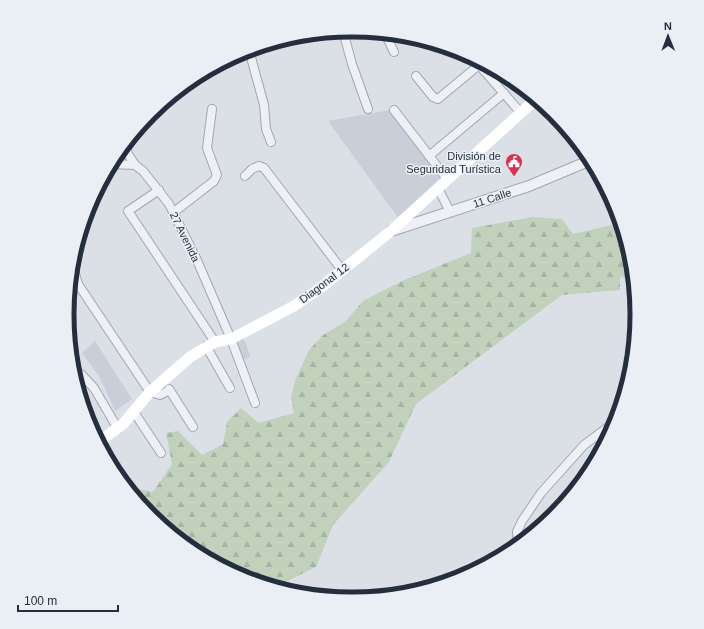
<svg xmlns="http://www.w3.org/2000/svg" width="704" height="629" font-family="Helvetica,sans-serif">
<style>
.built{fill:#c9cfd9}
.forest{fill:url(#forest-firs)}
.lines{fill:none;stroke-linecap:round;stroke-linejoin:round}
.minor-casing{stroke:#a0a7b1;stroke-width:10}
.tertiary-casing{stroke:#a0a7b1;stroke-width:12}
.minor{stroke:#eef0f5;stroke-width:8}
.tertiary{stroke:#eef0f5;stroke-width:10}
.secondary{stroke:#fff;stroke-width:11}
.labels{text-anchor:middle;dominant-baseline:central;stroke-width:3;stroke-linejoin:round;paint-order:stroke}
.poi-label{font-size:11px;fill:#242e3e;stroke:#eaeff5;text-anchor:end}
.street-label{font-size:11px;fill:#242e3e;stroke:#eaeff5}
.rim{fill:none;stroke:#242e3e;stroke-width:5}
</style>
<defs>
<pattern id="forest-firs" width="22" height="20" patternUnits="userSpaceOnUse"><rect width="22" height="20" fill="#c1d1bc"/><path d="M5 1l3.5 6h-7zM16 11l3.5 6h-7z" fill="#a6b4a3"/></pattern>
</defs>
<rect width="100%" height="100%" fill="#dbe0e7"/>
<!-- built -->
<g class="built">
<path d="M390,110L442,177L399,219L328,121Z"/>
<path d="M243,337L251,357L243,360L235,340Z"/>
<path d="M95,341L132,399L115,411L99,376L82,353Z"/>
</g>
<!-- forest -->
<path class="forest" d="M532,217L562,219L573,234L620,223L631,259L633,280L620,277V290L562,295L416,404L389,462L333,525L316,567L275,587L243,577L194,551L151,516L129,489L131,487L153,492L172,464L166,433L178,431L202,455L223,444L227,422L241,408L259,423L294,413L291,397L296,378L309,350L323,335L345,322L363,301L402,281L471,253L472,228Z"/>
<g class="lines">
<defs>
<g id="minor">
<path d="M343,31L352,64L368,109"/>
<path d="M385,33L394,52"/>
<path d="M434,44L441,46"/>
<path d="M249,50L264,105L266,129L271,142"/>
<path d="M473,58L520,112"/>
<path d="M416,76L433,97L438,99L479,65"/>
<path d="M394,110L447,179"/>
<path d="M125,145L128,154L135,165"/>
<path d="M429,156L504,93"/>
<path d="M111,164L135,165L143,171L169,204L196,258L231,339L255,403"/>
<path d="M245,176L252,169L259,166L264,168L342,270"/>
<path d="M438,188L450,212"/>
<path d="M159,190L128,211L215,342"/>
<path d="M174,212L214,181L217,175L207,148L212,109"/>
<path d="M72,264L78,284L150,392L160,395L168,391L169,389L193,427"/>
<path d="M206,346L230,388"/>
<path d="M81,374L94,388L118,429"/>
<path d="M134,412L161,453"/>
<path d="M518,544L517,532L522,521L541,493L584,445L615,422"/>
</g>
<path id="tertiary" d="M391,231L529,186L591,160"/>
</defs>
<!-- minor casing -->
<use href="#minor" class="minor-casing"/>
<!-- tertiary casing -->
<use href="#tertiary" class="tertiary-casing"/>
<!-- minor -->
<use href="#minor" class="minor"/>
<!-- tertiary -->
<use href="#tertiary" class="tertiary"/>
<!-- secondary -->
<path class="secondary" d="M99,442L123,424L150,392L190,357L215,342L231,339L294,306L319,289L391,231L536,99"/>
</g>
<!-- icons -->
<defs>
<symbol id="civic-pin" viewBox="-11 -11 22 30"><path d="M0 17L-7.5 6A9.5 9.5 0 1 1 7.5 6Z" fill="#d7354f" stroke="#eaeff5"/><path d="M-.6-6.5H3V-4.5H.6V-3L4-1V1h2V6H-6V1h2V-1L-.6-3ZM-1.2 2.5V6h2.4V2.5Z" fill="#fff"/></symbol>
</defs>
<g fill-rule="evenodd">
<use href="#civic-pin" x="504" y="152" width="20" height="27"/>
</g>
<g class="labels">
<!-- poi labels -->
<g class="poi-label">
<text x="501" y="156">División de<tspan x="501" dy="13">Seguridad Turística</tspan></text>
</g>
<!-- street labels -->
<g class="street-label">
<text transform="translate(492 198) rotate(-18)">11 Calle</text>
<text transform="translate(185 237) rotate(64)">27 Avenida</text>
<text transform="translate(324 283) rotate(-37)">Diagonal 12</text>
</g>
</g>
<!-- crop -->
<path d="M0 0H704V629H0ZM351 37H353A277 277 0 0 1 630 314V315A277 277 0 0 1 353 592H351A277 277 0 0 1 74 315V314A277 277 0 0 1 351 37Z" fill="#eaeff5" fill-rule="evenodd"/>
<path class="rim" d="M351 37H353A277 277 0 0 1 630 314V315A277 277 0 0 1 353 592H351A277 277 0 0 1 74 315V314A277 277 0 0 1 351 37Z"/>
<!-- north arrow -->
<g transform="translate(668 36) rotate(359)" stroke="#eaeff5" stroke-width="3" paint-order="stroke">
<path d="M0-3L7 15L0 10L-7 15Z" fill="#242e3e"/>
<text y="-6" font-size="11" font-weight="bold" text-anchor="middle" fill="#242e3e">N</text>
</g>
<!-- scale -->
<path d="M18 605v6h100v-6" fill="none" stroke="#242e3e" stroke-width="2"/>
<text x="24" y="605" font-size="12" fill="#242e3e" stroke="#eaeff5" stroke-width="3" paint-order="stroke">100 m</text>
</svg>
